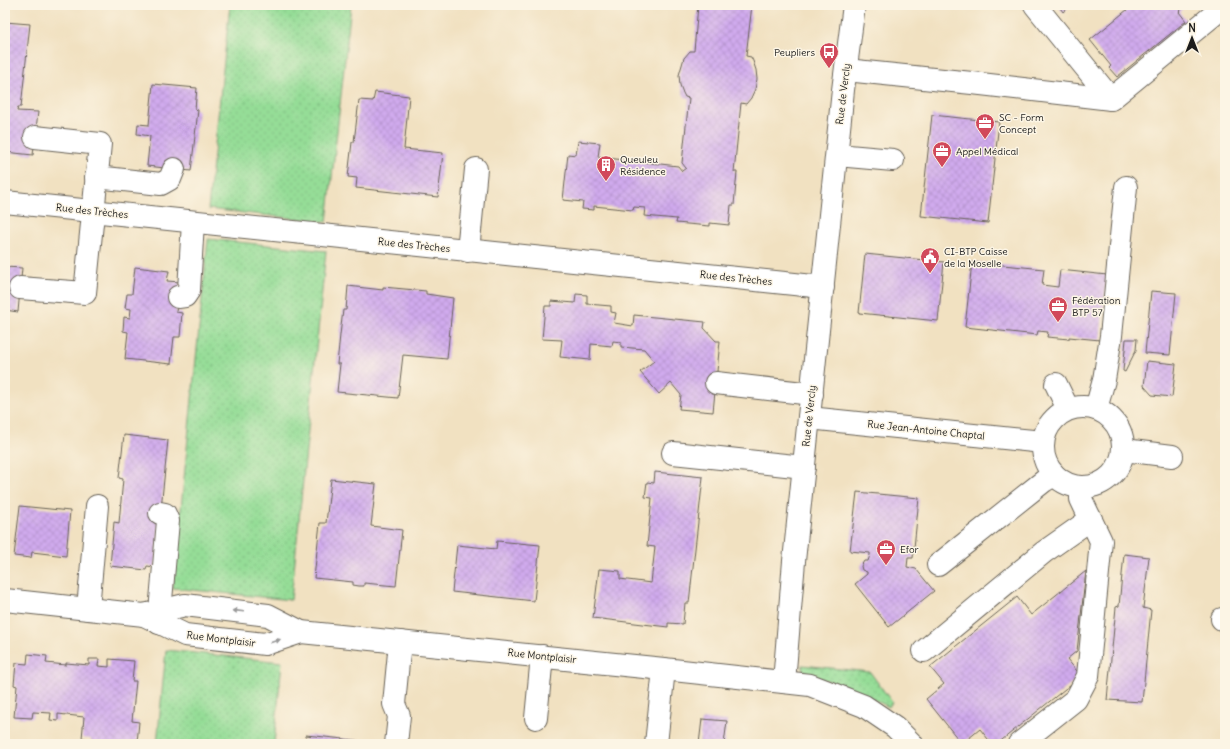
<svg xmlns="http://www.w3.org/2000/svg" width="1230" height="749" font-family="Delius,sans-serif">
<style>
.grass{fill:url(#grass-dots);stroke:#587c5a}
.building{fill:url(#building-cross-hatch)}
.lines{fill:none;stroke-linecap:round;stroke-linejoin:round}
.minor-casing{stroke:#676156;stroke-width:24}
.minor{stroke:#fff;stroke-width:22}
.oneway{fill:#999}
.labels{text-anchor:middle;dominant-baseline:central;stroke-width:3;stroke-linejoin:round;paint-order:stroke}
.poi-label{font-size:10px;fill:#1c1c1c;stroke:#fcf5e5;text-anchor:start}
.street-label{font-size:10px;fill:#1c1c1c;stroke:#fcf5e5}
</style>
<defs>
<pattern id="grass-dots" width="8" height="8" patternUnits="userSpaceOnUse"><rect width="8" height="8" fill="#95dd97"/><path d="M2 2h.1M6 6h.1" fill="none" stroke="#80bd82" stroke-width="1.8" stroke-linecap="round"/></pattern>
<pattern id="building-cross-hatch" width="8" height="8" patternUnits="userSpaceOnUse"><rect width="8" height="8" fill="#d0aaed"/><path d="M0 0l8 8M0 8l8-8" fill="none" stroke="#b292cb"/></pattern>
</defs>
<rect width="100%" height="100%" fill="#fcf5e5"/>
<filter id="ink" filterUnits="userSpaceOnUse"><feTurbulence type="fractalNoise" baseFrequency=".025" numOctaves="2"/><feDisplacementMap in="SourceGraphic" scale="8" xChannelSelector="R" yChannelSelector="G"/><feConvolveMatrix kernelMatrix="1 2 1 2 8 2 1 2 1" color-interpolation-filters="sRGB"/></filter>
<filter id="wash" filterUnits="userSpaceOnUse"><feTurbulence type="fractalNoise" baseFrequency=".012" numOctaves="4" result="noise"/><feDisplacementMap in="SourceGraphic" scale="16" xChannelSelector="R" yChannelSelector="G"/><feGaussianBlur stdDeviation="0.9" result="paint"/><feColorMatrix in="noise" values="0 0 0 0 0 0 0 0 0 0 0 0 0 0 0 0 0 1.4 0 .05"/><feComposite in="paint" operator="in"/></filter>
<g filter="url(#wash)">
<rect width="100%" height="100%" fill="#f1e1c1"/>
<!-- grass -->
<g class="grass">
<path d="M230,5H351L327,222L208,209Z"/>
<path d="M208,239L326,251L291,600L173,588Z"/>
<path d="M166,650L282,662L274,744H157Z"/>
<path d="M802,665L870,672L892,702L889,707L846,686L809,675L803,670Z"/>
</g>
<g id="blocks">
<!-- building -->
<g class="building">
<path d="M698,5H752L746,56L751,57L753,61L756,70L757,79L755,89L751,98L746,104L741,103L734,172H737L734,205H731L729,225L710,223V226L676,223L677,219L644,216L645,208L634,207L633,210L594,206V210L582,209L583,202L563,200L568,154L576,155L578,141L600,143L598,157L678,166L682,171L686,168L682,163L689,98L685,97L683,93L680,85L679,75L684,58L690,51H694Z"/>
<path d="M1058,5H1071L1063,12Z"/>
<path d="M1133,5H1181L1183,8L1179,12L1186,21L1117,77L1109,68L1111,66L1090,40Z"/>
<path d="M5,22L30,24L21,107H18L17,111L38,112L33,155L5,152Z"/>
<path d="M153,84L197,88L195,109L198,110L191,171L147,166L150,136L137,134L138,124L149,125Z"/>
<path d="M375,92L409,96L404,149L443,153L438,197L356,188L357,178L348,177L352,142H354L359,100L373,101Z"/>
<path d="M932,115L999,122L988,223L921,216Z"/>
<path d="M865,254L944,262L938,321L859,313Z"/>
<path d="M972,262L1044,269L1042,285L1058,287L1060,270L1107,275L1100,340L1069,337V339L1047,337L1048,332L1038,331L1037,335L965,327Z"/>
<path d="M5,267L22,268L18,312L5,310Z"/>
<path d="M135,267L169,271L167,281L180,282L176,312L182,313L180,337H174L171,364L125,359L128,332L123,331L124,317L130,318L131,309L125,308L127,294H132Z"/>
<path d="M348,286L383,290V287L426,291V294L453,298L447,359L403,355L398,398L337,392L340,364H337L340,335L343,310H346Z"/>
<path d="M1151,291L1176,293L1170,355L1145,353Z"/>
<path d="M576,294L587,295V304L611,306V312L616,313L614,323L633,326L634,315L705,322L704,328L716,341H720L713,412L679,409L681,395L671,383L659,394L640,372L654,361L644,349L621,347V342L613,341L612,346L591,344L590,360L560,357L562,340L542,339L545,306H551V301L575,303Z"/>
<path d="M1126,339H1137L1136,350L1125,372L1123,371Z"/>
<path d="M1147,361L1176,364L1172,397L1152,395L1144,386Z"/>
<path d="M124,435L168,440L155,567L147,566L146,570L110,566L114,522L119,523L123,479L119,478Z"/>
<path d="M655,472L703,477L689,603H685L683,624L668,623V627L593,618L599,569L620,571V579L651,583L655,547L647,546L652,498L645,497L647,482L654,483Z"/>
<path d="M331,479L376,484L371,526L402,530L396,586L364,583V586H359L353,585V582L314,578L320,523H326Z"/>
<path d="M857,492L919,498L913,558H908L907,567L916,569L934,591L889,627L855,584L867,574V572L862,570L861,566L864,561H868L870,555V553L850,551Z"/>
<path d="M20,506L70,511L66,556L32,552L31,558L14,556Z"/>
<path d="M497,541L540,545L534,601L452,592L457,545L496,549Z"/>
<path d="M1124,554L1149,557L1143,608L1151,610L1142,702L1107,700L1116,607L1119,606Z"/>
<path d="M1086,571L1077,651L1067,659L1081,676L997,744H992L980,729L962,744L926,699L944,684L930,667L1017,597L1031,615Z"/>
<path d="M28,654L47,656L46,663L66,665V663L89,665V659H99L98,666L109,667V659L134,661L132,681H136L132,721L139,722L137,743L127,742L126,744H91V739L82,738L84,717L58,714V721L50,720L51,713L33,712L32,718L14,717L17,686L14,685L16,663L27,664Z"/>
<path d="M702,719L727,721L724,744H699Z"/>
<path d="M306,735L382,743V744H305Z"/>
</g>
</g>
</g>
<g filter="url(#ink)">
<use href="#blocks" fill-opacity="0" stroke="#676156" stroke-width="1"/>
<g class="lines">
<defs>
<g id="minor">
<path d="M1035,5L1111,99"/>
<path d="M846,70L972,83L1111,99L1222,8L1220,5"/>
<path d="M837,155L893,160"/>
<path d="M96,177L161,184L170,179L174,169"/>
<path d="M5,202L823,287"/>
<path d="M468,251L476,169"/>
<path d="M20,288L85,293L100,144L35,137"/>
<path d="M178,297L185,296L189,290L193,222"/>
<path d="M716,383L812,394"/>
<path d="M1056,384L1068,409"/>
<circle cx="1083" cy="447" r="40"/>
<path d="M1096,409L1104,380L1111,336L1126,187"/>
<path d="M809,418L1043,442"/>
<path d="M1124,450L1172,456"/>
<path d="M673,453L804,467"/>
<path d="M938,565L1044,481L1054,475"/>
<path d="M5,600L144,615L185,605L268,615L301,632L664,669L810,685L864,706L895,727L912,744"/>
<path d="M88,609L97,506"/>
<path d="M144,615L185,635L265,644L301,632"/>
<path d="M1222,619H1225"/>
<path d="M159,623L168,521L165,514L160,513"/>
<path d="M924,651L1044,552L1091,519"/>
<path d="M784,682L794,561L843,90L854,5"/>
<path d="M536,718L542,656"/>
<path d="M396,744L399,716L394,704L400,642"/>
<path d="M656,744L664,669"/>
<path d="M1019,744L1076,699L1088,676L1101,541L1081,499V488"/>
</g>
</defs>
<!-- minor casing -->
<use href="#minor" class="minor-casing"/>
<!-- minor -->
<use href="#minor" class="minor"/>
</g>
<!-- one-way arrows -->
<defs><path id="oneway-solid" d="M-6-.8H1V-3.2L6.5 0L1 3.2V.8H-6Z"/></defs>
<g class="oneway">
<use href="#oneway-solid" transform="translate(238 611) rotate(-173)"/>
<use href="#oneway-solid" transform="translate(275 641) rotate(-19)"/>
</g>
</g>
<!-- icons -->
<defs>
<symbol id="bus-pin" viewBox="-11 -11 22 30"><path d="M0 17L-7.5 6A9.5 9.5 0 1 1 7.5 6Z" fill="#d1495b" stroke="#fcf5e5"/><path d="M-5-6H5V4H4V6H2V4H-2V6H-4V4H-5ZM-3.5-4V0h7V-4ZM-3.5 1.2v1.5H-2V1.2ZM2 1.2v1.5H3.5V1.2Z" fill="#fff"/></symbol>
<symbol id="office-pin" viewBox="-11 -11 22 30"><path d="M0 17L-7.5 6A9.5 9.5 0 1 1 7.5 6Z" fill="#d1495b" stroke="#fcf5e5"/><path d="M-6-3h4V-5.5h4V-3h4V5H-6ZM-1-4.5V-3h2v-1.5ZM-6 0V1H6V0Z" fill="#fff"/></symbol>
<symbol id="building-pin" viewBox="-11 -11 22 30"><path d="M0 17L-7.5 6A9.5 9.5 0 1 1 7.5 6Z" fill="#d1495b" stroke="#fcf5e5"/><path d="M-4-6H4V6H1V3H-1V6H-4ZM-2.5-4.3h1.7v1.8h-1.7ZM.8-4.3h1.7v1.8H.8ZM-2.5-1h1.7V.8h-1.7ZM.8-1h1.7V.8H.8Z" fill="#fff"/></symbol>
<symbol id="civic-pin" viewBox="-11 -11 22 30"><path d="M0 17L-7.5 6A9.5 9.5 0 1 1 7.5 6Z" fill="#d1495b" stroke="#fcf5e5"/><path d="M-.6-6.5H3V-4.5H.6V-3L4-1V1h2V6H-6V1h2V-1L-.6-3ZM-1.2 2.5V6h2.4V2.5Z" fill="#fff"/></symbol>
</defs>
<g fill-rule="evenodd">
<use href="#bus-pin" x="818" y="41" width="22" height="30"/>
<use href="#office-pin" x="974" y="112" width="22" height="30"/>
<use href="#office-pin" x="931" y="140" width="22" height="30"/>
<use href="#building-pin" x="595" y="154" width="22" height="30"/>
<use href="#civic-pin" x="919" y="246" width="22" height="30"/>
<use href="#office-pin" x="1047" y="295" width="22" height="30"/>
<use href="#office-pin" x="875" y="538" width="22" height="30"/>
</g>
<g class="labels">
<!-- poi labels -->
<g class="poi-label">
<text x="815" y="52" text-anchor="end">Peupliers</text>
<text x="999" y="117">SC - Form<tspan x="999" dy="12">Concept</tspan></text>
<text x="956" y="151">Appel Médical</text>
<text x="620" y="159">Queuleu<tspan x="620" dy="12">Résidence</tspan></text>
<text x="944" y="251">CI-BTP Caisse<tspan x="944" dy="12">de la Moselle</tspan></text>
<text x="1072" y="300">Fédération<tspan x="1072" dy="12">BTP 57</tspan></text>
<text x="900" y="549">Efor</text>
</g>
<!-- street labels -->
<g class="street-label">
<text transform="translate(843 94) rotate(-83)">Rue de Vercly</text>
<text transform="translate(92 211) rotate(6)">Rue des Trèches</text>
<text transform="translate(414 245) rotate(6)">Rue des Trèches</text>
<text transform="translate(736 278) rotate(6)">Rue des Trèches</text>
<text transform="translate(809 416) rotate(-84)">Rue de Vercly</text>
<text transform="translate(926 430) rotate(6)">Rue Jean-Antoine Chaptal</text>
<text transform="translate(221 639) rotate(7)">Rue Montplaisir</text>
<text transform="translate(542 656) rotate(6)">Rue Montplaisir</text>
</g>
</g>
<!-- margin -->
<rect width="1230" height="749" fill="none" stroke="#fcf5e5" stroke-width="20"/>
<!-- north arrow -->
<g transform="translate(1192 38)" stroke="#fcf5e5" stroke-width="3" paint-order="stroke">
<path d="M0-3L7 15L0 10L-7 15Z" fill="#1c1c1c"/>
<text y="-6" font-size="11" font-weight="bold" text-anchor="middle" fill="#1c1c1c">N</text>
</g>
</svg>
